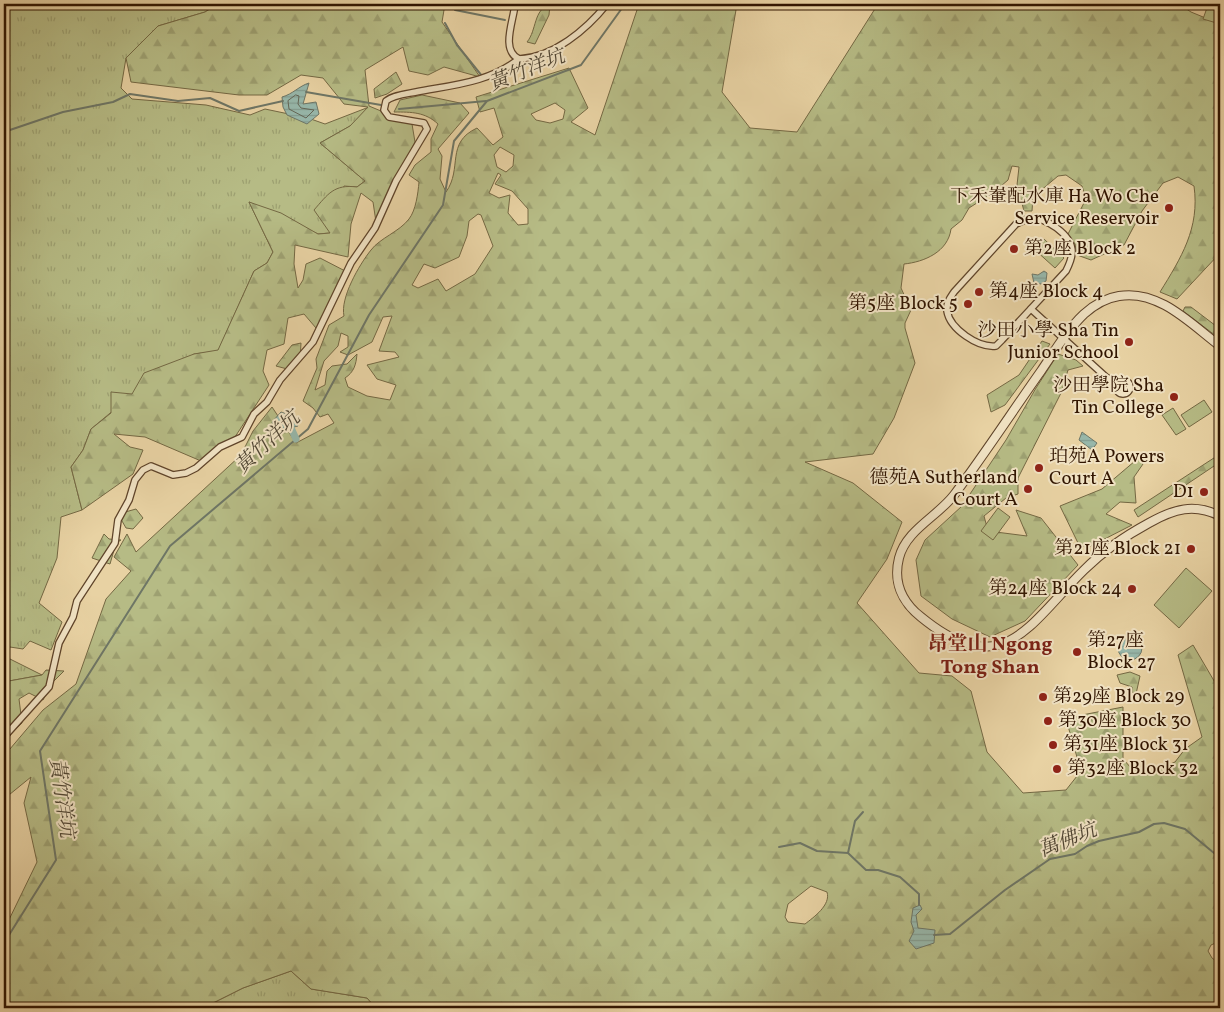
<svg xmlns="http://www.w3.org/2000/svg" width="1224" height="1012" font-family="Vollkorn,'Noto Serif TC',serif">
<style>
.grass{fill:url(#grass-tufts);stroke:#746843}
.forest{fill:url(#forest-firs);stroke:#746843;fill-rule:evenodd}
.pitch{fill:#b6bb85;stroke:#746843}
.water{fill:url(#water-rules);stroke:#6e7666}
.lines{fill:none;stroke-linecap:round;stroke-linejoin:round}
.shore{stroke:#646656;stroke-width:1}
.stream{stroke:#6e7666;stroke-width:2}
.canal{stroke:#97b7aa;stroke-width:7}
.minor-casing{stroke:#5f442a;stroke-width:8}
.tertiary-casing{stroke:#5f442a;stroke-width:10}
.minor{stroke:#f0e2c3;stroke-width:5.5}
.tertiary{stroke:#f0e2c3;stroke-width:8}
.poi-dot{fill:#8f2418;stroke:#f0e2c3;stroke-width:2}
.labels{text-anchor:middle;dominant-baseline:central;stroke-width:4;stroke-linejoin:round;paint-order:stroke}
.poi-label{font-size:19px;fill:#311501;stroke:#f0e2c3;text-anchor:end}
.water-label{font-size:20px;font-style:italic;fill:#504634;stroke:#f0e2c3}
.neighbourhood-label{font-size:20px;font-weight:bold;fill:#7a1f14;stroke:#f0e2c3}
</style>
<defs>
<pattern id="grass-tufts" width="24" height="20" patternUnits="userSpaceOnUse" patternTransform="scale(1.25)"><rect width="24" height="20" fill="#b6bb85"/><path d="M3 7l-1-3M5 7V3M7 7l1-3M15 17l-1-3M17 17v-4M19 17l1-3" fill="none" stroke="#9da071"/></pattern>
<pattern id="forest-firs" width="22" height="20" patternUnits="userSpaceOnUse" patternTransform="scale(1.25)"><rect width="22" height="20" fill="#b6bb85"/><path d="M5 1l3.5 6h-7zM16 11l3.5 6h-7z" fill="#9da071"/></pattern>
<pattern id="water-rules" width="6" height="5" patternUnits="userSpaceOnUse" patternTransform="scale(1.25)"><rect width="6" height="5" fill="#97b7aa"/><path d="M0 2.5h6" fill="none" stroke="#839c90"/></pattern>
</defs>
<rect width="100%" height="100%" fill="#e8d2a3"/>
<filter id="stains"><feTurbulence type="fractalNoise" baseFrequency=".004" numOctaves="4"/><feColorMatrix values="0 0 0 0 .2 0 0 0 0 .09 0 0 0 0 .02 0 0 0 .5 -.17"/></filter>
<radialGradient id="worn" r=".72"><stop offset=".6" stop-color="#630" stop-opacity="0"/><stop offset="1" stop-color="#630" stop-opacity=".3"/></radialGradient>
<!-- grass -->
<g class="grass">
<path d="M4,4H218L205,12L158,26L126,58L121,88L132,99L206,105L250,115L265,109L308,118L325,124L369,107L350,126L320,143L365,181L357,187L344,186L330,233L318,234L249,202L273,252L267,263L254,271L218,351L194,354L133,394L91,429L83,450L71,467L82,510L61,517L57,558L39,603L62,622L51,650L30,641L23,649L10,647L4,656L42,675L9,681L4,676Z"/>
<path d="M291,971L311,989L367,998L376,1008H203L243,988Z"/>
</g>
<!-- forest -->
<g class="forest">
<path d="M218,4H445L442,22L480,77L444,67L428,75L409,71L403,47L365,70L369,106L412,124L415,142L376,222L373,202L361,193L351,224L348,257L295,245L294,264L298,288L303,280L306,264L320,258L349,273L316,328L304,314L288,318L284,344L267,350L263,371L269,385L233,440L201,461L145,437L114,434L130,447L143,450L133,474L82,510L71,467L83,450L91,429L111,413V392L132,394L144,373L194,354L218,350L254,271L267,263L273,252L249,202L281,213L318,234L330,233L314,210C328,194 334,184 357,187L365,181L320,143L350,126L368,107L344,104L323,78L301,75L267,95H239L131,82L126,58L158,26L205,12Z"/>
<path d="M550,4L549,15L535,44L527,42C537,30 533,10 550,4Z"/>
<path d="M639,4H737L722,92L750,128L797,132L878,4H1179L1191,12L1220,24V253L1177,299L1160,292C1181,258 1200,228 1194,186L1178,177L1163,183L1142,211L1124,245L1091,260L1077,255L1075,244L1068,234L1086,199L1082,186L1066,175L1058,176L1033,197L1032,211H1024L1017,185L1019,167L1012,166L1008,180L994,192L969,208L962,220L951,229C948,252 924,262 904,264L901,288L911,310L905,323V328L915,363L894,418L873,454L805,462L853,483L902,522L887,559L857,603L919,673L952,676L971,691L987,752L1023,793L1066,790L1081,771L1068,726L1077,716L1123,707V759L1132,769L1150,773L1175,762L1185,749L1202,737L1178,655L1193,645L1220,691V941L1211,945L1208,951L1212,958L1220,964V1008H376L367,998L311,989L291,971L243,988L203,1008H4V930L37,862L24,803L31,777L4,799V756L43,710L76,684L106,599L131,571L114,557L127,534L136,552L241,455L253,431L272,407L296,443L334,423L328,414L320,417L313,408L303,401L317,368L316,359L329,325L344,316C340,298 359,265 371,250C380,238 399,232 409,219C416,210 418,193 419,182L409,175L415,165L431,152V139L438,124C425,112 412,112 394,112L400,100L422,95L460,103L469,113L438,149L442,156L440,179L446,192C463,168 445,143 477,128L493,145L503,137L494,108L480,112L476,97L569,68L588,108L571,122L595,135ZM555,103L565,110L563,119L550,123L536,120L531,114ZM500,147L514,155L513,166L506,172L497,167L494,155ZM498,173L501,175L495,184L512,191L528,209V224L518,225L508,213L510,195L499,198L489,193ZM478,214L481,215L493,246L475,274L446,291L438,279L418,288L412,285L424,264L435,268L459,257L467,236L469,221ZM392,316L379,351L395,352L399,357L367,365L377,379L396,385L390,400L367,396L348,387L345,378C354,372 356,365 357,354L347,364L332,366L327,371L325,385L315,390L324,361L338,346L341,333L348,336V347L340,352L348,355L372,342L383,317ZM811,886L827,892C831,905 814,917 805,924L788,922L785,917L788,904Z"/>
<path d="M396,72L402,84L387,94L375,98L374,89Z"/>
<path d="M1185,307H1191L1220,329V339L1183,311Z"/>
<path d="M1042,341L1050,344L1005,405L991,412L987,395L1019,375Z"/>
<path d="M301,343L300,360L291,370L276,366L292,345Z"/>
<path d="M1058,354L1076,360L1083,366L1068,370L1061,393L1018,478V494L1006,498L984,516L988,531L1027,536L1016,510L1041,518L1078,565L1025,621L990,637L952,619L921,596L916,560L925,540L962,506L1006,440L1036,388Z"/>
<path d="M1220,454V462L1138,517L1134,510Z"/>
<path d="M1142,455L1143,464L1134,477L1136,503L1120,502L1106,514L1132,525L1087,548L1078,543L1060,506L1102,489Z"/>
<path d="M136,509L143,518L133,529L126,528L118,514Z"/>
<path d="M104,534L109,539L121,540L116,543L110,564L92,558Z"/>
<path d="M46,670L64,671L51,684L43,700L29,693L19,699L22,723L4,741V676L9,681L42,675Z"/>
<path d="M1130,672L1140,676L1136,694L1132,692V687L1120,683L1117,675Z"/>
</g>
<!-- pitch -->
<g class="pitch">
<path d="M1208,5L1220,9V24L1203,19Z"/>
<path d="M1044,239L1064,258L1055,268L1034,249Z"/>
<path d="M1204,400L1212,412L1189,427L1181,415Z"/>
<path d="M1173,408L1186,429L1176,435L1162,415Z"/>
<path d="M998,508L1010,517L993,540L981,531Z"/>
<path d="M1186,568L1212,591L1179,628L1154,605Z"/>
</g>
<!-- water -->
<g class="water">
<path d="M309,83L303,104L316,102L319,114L307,124L287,115L283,107L282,97C293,94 299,86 309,83Z"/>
<path d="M1044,271L1047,273L1046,281L1041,284L1034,283L1032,274L1038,275Z"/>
<path d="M281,412L290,415L298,426L275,432L272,422Z"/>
<path d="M1082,432L1097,443L1092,450L1079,440Z"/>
<circle cx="1130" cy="648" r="12"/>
<path d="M920,905L922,909L916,915L918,928L935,930L934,943L916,949L909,941L914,931L911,922L913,908Z"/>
</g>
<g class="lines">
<!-- shore -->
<path class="shore" d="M296,95L299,96L298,104L301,108L314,110L306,118L289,109L288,101Z"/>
<!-- stream -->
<g class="stream">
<path d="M455,10L505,20"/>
<path d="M445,23L457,45L482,76"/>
<path d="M306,92L381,105"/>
<path d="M399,109L486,101"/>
<path d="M4,132L63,112L113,102L130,94L178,101L210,98L239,111L283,101"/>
<path d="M863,812L855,821L848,853L866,870H878L900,877L919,894V905"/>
<path d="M779,847L800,843L817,851L848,853"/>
<path d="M934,935L950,934L1005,890L1050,859L1075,854L1087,846L1099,841L1139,832L1154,824L1164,823L1185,829L1220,858"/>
<path d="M4,943L56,860L40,751L170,546L308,429L369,315L443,205L454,141L487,101L581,65L625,4"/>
</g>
<!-- canal -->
<path class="canal" d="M288,421L296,439"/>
<defs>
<g id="minor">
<path d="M515,4C514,20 500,50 519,59"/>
<path d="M519,59C554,57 586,30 607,4"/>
<path d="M1029,218C1045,217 1072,234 1072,252C1072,259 1069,265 1066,271L1002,340L996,346C978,348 950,329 947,311C946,303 950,298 954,292L1016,224Z"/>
<path d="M1031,309L1106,377L1117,383"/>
<circle cx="1123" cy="387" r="7"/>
<path d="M4,737L49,687L59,643L73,617L77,601L115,543L118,520L129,500L135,480L143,470L151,466L173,475L186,473L196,468L220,447L242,437L254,414L267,402L280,380L313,342L351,263L375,228L396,181L427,129L424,123L389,117L384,110L386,101C393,95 406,94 416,92C452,85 488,83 519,59"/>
</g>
<path id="tertiary" d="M1220,346C1192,325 1159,289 1119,296C1106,298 1094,305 1084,314C1067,330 1054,352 1041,371C1012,412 984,455 954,495C937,517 906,530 899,558C893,582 902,602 921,617C1003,684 1029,624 1084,570C1104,550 1125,536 1149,523C1174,509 1194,503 1220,516"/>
</defs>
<!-- minor casing -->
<use href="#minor" class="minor-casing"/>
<!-- tertiary casing -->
<use href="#tertiary" class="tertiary-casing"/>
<!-- minor -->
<use href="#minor" class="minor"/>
<!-- tertiary -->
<use href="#tertiary" class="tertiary"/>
</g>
<!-- markers -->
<g class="poi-dot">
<circle cx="1169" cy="208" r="5"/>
<circle cx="1014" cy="249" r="5"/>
<circle cx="979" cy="292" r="5"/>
<circle cx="968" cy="304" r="5"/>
<circle cx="1129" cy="342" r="5"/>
<circle cx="1174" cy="397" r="5"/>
<circle cx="1039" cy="468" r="5"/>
<circle cx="1028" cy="489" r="5"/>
<circle cx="1204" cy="492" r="5"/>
<circle cx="1191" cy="549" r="5"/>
<circle cx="1132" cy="589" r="5"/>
<circle cx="1077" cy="652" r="5"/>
<circle cx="1043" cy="697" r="5"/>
<circle cx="1048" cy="721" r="5"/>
<circle cx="1053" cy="745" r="5"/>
<circle cx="1057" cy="769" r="5"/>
</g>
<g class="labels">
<!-- poi labels -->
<g class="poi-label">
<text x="1159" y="197">下禾輋配水庫 Ha Wo Che<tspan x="1159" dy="22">Service Reservoir</tspan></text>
<text x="1024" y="249" text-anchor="start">第2座 Block 2</text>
<text x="989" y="292" text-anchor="start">第4座 Block 4</text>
<text x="958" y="304">第5座 Block 5</text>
<text x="1119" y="331">沙田小學 Sha Tin<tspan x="1119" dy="22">Junior School</tspan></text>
<text x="1164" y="386">沙田學院 Sha<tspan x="1164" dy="22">Tin College</tspan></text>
<text x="1049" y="457" text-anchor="start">珀苑A Powers<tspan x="1049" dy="22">Court A</tspan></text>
<text x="1018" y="478">德苑A Sutherland<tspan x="1018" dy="22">Court A</tspan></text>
<text x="1194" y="492">D1</text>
<text x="1181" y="549">第21座 Block 21</text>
<text x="1122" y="589">第24座 Block 24</text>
<text x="1087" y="641" text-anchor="start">第27座<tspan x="1087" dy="22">Block 27</tspan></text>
<text x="1053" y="697" text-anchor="start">第29座 Block 29</text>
<text x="1058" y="721" text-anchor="start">第30座 Block 30</text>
<text x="1063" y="745" text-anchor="start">第31座 Block 31</text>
<text x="1067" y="769" text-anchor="start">第32座 Block 32</text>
</g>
<!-- water labels -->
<g class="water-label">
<text transform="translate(527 71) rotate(-22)">黃竹洋坑</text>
<text transform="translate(268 443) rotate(-43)">黃竹洋坑</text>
<text transform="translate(61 798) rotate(82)">黃竹洋坑</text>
<text transform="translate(1068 841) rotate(-22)">萬佛坑</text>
</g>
<!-- neighbourhood labels -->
<g class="neighbourhood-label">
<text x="990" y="645">昂堂山 Ngong<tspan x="990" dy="23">Tong Shan</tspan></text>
</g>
</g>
<!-- margin -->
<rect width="1224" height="1012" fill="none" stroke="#e8d2a3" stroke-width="20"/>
<rect x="5" y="5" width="1214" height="1002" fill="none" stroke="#311501" stroke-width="2.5"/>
<rect x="10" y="10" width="1204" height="992" fill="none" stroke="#311501"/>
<rect width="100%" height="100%" filter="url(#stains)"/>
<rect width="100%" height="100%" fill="url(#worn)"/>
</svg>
